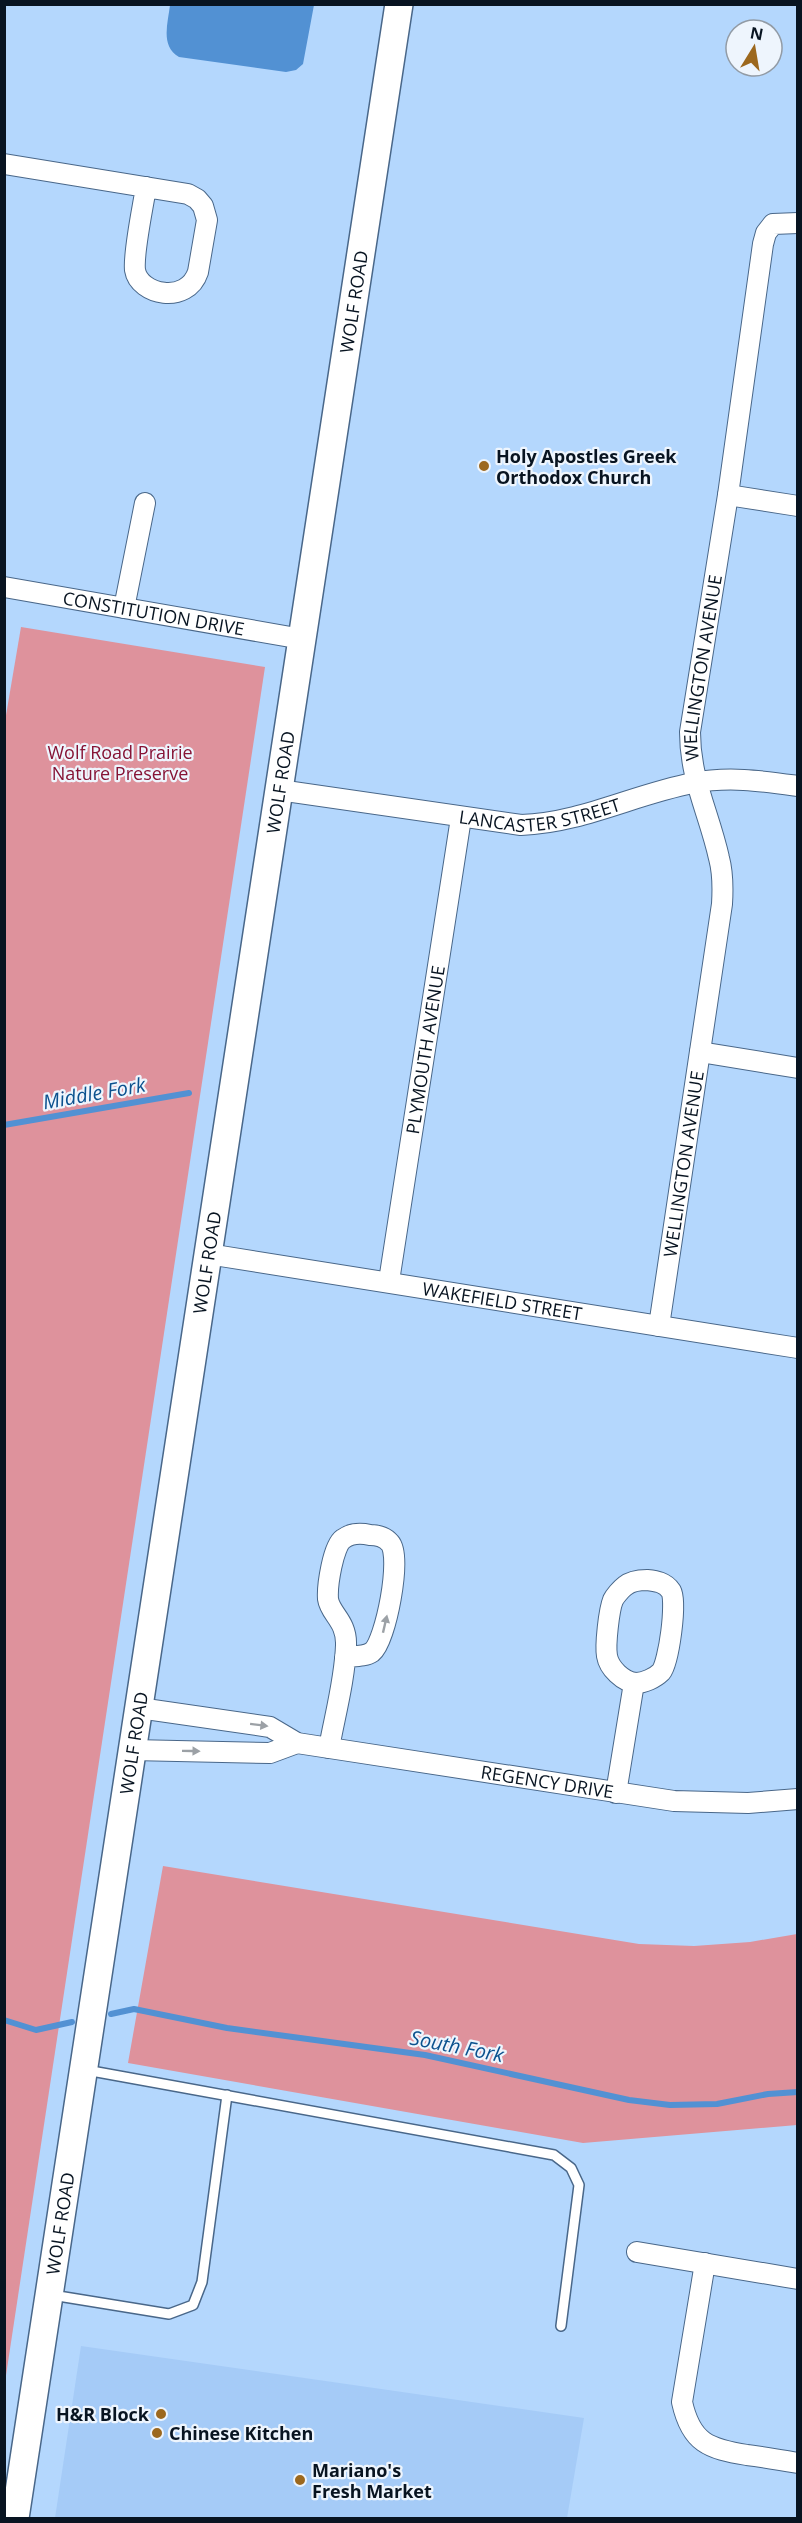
<svg xmlns="http://www.w3.org/2000/svg" width="802" height="2523" font-family="'Open Sans',sans-serif">
<style>
.built{fill:#a5cbf7}
.green{fill:#de929c}
.water{fill:#5291d3}
.lines{fill:none;stroke-linecap:round;stroke-linejoin:round}
.stream{stroke:#5291d3;stroke-width:6}
.service-casing{stroke:#496789;stroke-width:12}
.minor-casing{stroke:#496789;stroke-width:22}
.secondary-casing{stroke:#496789;stroke-width:30}
.service{stroke:#fff;stroke-width:9}
.minor{stroke:#fff;stroke-width:20}
.secondary{stroke:#fff;stroke-width:27}
.oneway{fill:#9ca1a6}
.poi-dot{fill:#9c681e;stroke:#eef5fd;stroke-width:2}
.labels{text-anchor:middle;dominant-baseline:central;stroke-width:4.5;stroke-linejoin:round;paint-order:stroke}
.street-label{font-size:18px;fill:#081421;stroke:#eef5fd}
.poi-label{font-size:18px;font-weight:bold;fill:#081421;stroke:#eef5fd;text-anchor:start}
.park-label{font-size:18px;fill:#861335;stroke:#eef5fd}
.water-label{font-size:20px;font-style:italic;fill:#0b518e;stroke:#eef5fd}
</style>
<rect width="100%" height="100%" fill="#b4d7fd"/>
<!-- built -->
<path class="built" d="M81,2346L584,2418L567,2518H55Z"/>
<!-- green -->
<g class="green">
<path d="M21,627L265,667L5,2382L4,727Z"/>
<path d="M163,1866L639,1944L694,1946L750,1942L797,1934V2125L583,2143L128,2063Z"/>
</g>
<!-- water -->
<path class="water" d="M170,5H314L303,64L296,70L286,72L179,57C160,46 168,23 170,5Z"/>
<g class="lines">
<!-- stream -->
<g class="stream">
<path d="M4,1125L189,1093"/>
<path d="M111,2014L134,2009L227,2028L425,2055L629,2100L670,2105L717,2104L768,2094L798,2092"/>
<path d="M4,2020L36,2030L72,2022"/>
</g>
<defs>
<g id="service">
<path d="M86,2070L554,2155L571,2168L579,2185L561,2326"/>
<path d="M52,2295L169,2314L193,2305L202,2282L227,2095"/>
</g>
<g id="minor">
<path d="M4,164L188,194L197,199L203,206L207,220L198,272C187,305 139,295 135,270C133,253 143,207 146,187"/>
<path d="M728,495L798,506"/>
<path id="s1" d="M4,587L302,639"/>
<path d="M124,608L145,503"/>
<path id="s2" d="M279,790L521,825C581,823 635,794 693,783C729,776 762,781 798,786"/>
<path d="M700,1052L798,1068"/>
<path id="s3" d="M208,1254L798,1348"/>
<path id="s4" d="M389,1281L461,818"/>
<path id="s5" d="M659,1326L722,904C723,888 723,873 719,858C709,813 690,779 690,732L728,495L763,244L766,233L773,224L798,223"/>
<path d="M647,1580C656,1581 665,1582 671,1591C677,1602 669,1662 661,1672C655,1678 644,1683 636,1683C623,1682 609,1668 607,1656C605,1645 609,1610 613,1600C615,1596 621,1589 625,1586C631,1581 639,1580 647,1580Z"/>
<path id="s6" d="M139,1708L270,1727L297,1743L674,1801L748,1803L798,1799"/>
<path d="M329,1748C335,1715 345,1679 346,1645C347,1621 330,1614 328,1599C327,1586 333,1546 343,1539C351,1533 361,1533 370,1535C377,1535 385,1537 390,1543C402,1556 386,1641 372,1652C365,1657 353,1656 345,1657"/>
<path d="M132,1750L270,1753L297,1743"/>
<path d="M616,1793L634,1683"/>
<path d="M637,2252L798,2279"/>
<path d="M705,2263L682,2402C691,2443 709,2449 747,2455C764,2457 781,2460 798,2463"/>
</g>
<g id="secondary">
<path id="s7" d="M15,2518L399,4"/>
</g>
</defs>
<!-- service casing -->
<use href="#service" class="service-casing"/>
<!-- minor casing -->
<use href="#minor" class="minor-casing"/>
<!-- secondary casing -->
<use href="#secondary" class="secondary-casing"/>
<!-- service -->
<use href="#service" class="service"/>
<!-- minor -->
<use href="#minor" class="minor"/>
<!-- secondary -->
<use href="#secondary" class="secondary"/>
</g>
<!-- one-way arrows -->
<defs><path id="oneway-solid" d="M-6-.8H1V-3.2L6.5 0L1 3.2V.8H-6Z" transform="scale(1.5)"/></defs>
<g class="oneway">
<use href="#oneway-solid" transform="translate(385 1624) rotate(-77)"/>
<use href="#oneway-solid" transform="translate(259 1725) rotate(7)"/>
<use href="#oneway-solid" transform="translate(191 1751) rotate(1)"/>
</g>
<!-- markers -->
<g class="poi-dot">
<circle cx="484" cy="466" r="6"/>
<circle cx="161" cy="2414" r="6"/>
<circle cx="157" cy="2433" r="6"/>
<circle cx="300" cy="2480" r="6"/>
</g>
<g class="labels">
<!-- street labels -->
<g class="street-label">
<text stroke="none"><textPath href="#s7" startOffset="2242">WOLF ROAD</textPath></text>
<text stroke="none"><textPath href="#s1" startOffset="152">CONSTITUTION DRIVE</textPath></text>
<text stroke="none"><textPath href="#s5" startOffset="668">WELLINGTON AVENUE</textPath></text>
<text stroke="none"><textPath href="#s7" startOffset="1756">WOLF ROAD</textPath></text>
<text stroke="none"><textPath href="#s2" startOffset="264">LANCASTER STREET</textPath></text>
<text stroke="none"><textPath href="#s4" startOffset="234">PLYMOUTH AVENUE</textPath></text>
<text stroke="none"><textPath href="#s5" startOffset="164">WELLINGTON AVENUE</textPath></text>
<text stroke="none"><textPath href="#s7" startOffset="1270">WOLF ROAD</textPath></text>
<text stroke="none"><textPath href="#s3" startOffset="298">WAKEFIELD STREET</textPath></text>
<text stroke="none"><textPath href="#s7" startOffset="784">WOLF ROAD</textPath></text>
<text stroke="none"><textPath href="#s6" startOffset="417">REGENCY DRIVE</textPath></text>
<text stroke="none"><textPath href="#s7" startOffset="298">WOLF ROAD</textPath></text>
</g>
<!-- poi labels -->
<g class="poi-label">
<text x="496" y="456">Holy Apostles Greek<tspan x="496" dy="21">Orthodox Church</tspan></text>
<text x="149" y="2414" text-anchor="end">H&amp;R Block</text>
<text x="169" y="2433">Chinese Kitchen</text>
<text x="312" y="2470">Mariano's<tspan x="312" dy="21">Fresh Market</tspan></text>
</g>
<!-- park labels -->
<g class="park-label">
<text x="120" y="752">Wolf Road Prairie<tspan x="120" dy="21">Nature Preserve</tspan></text>
</g>
<!-- water labels -->
<g class="water-label">
<text transform="translate(94 1093) rotate(-10)">Middle Fork</text>
<text transform="translate(457 2046) rotate(11)">South Fork</text>
</g>
</g>
<!-- border -->
<rect width="802" height="2523" fill="none" stroke="#081421" stroke-width="12"/>
<!-- north arrow -->
<g transform="translate(754 48) rotate(11)"><circle r="28" fill="#eef5fd" stroke="#929ba5" stroke-width="1.5"/>
<path d="M0-4.5L10 22L0 15L-10 22Z" fill="#9c681e"/>
<text y="-9" font-size="16" font-weight="bold" text-anchor="middle" fill="#081421">N</text>
</g>
</svg>
